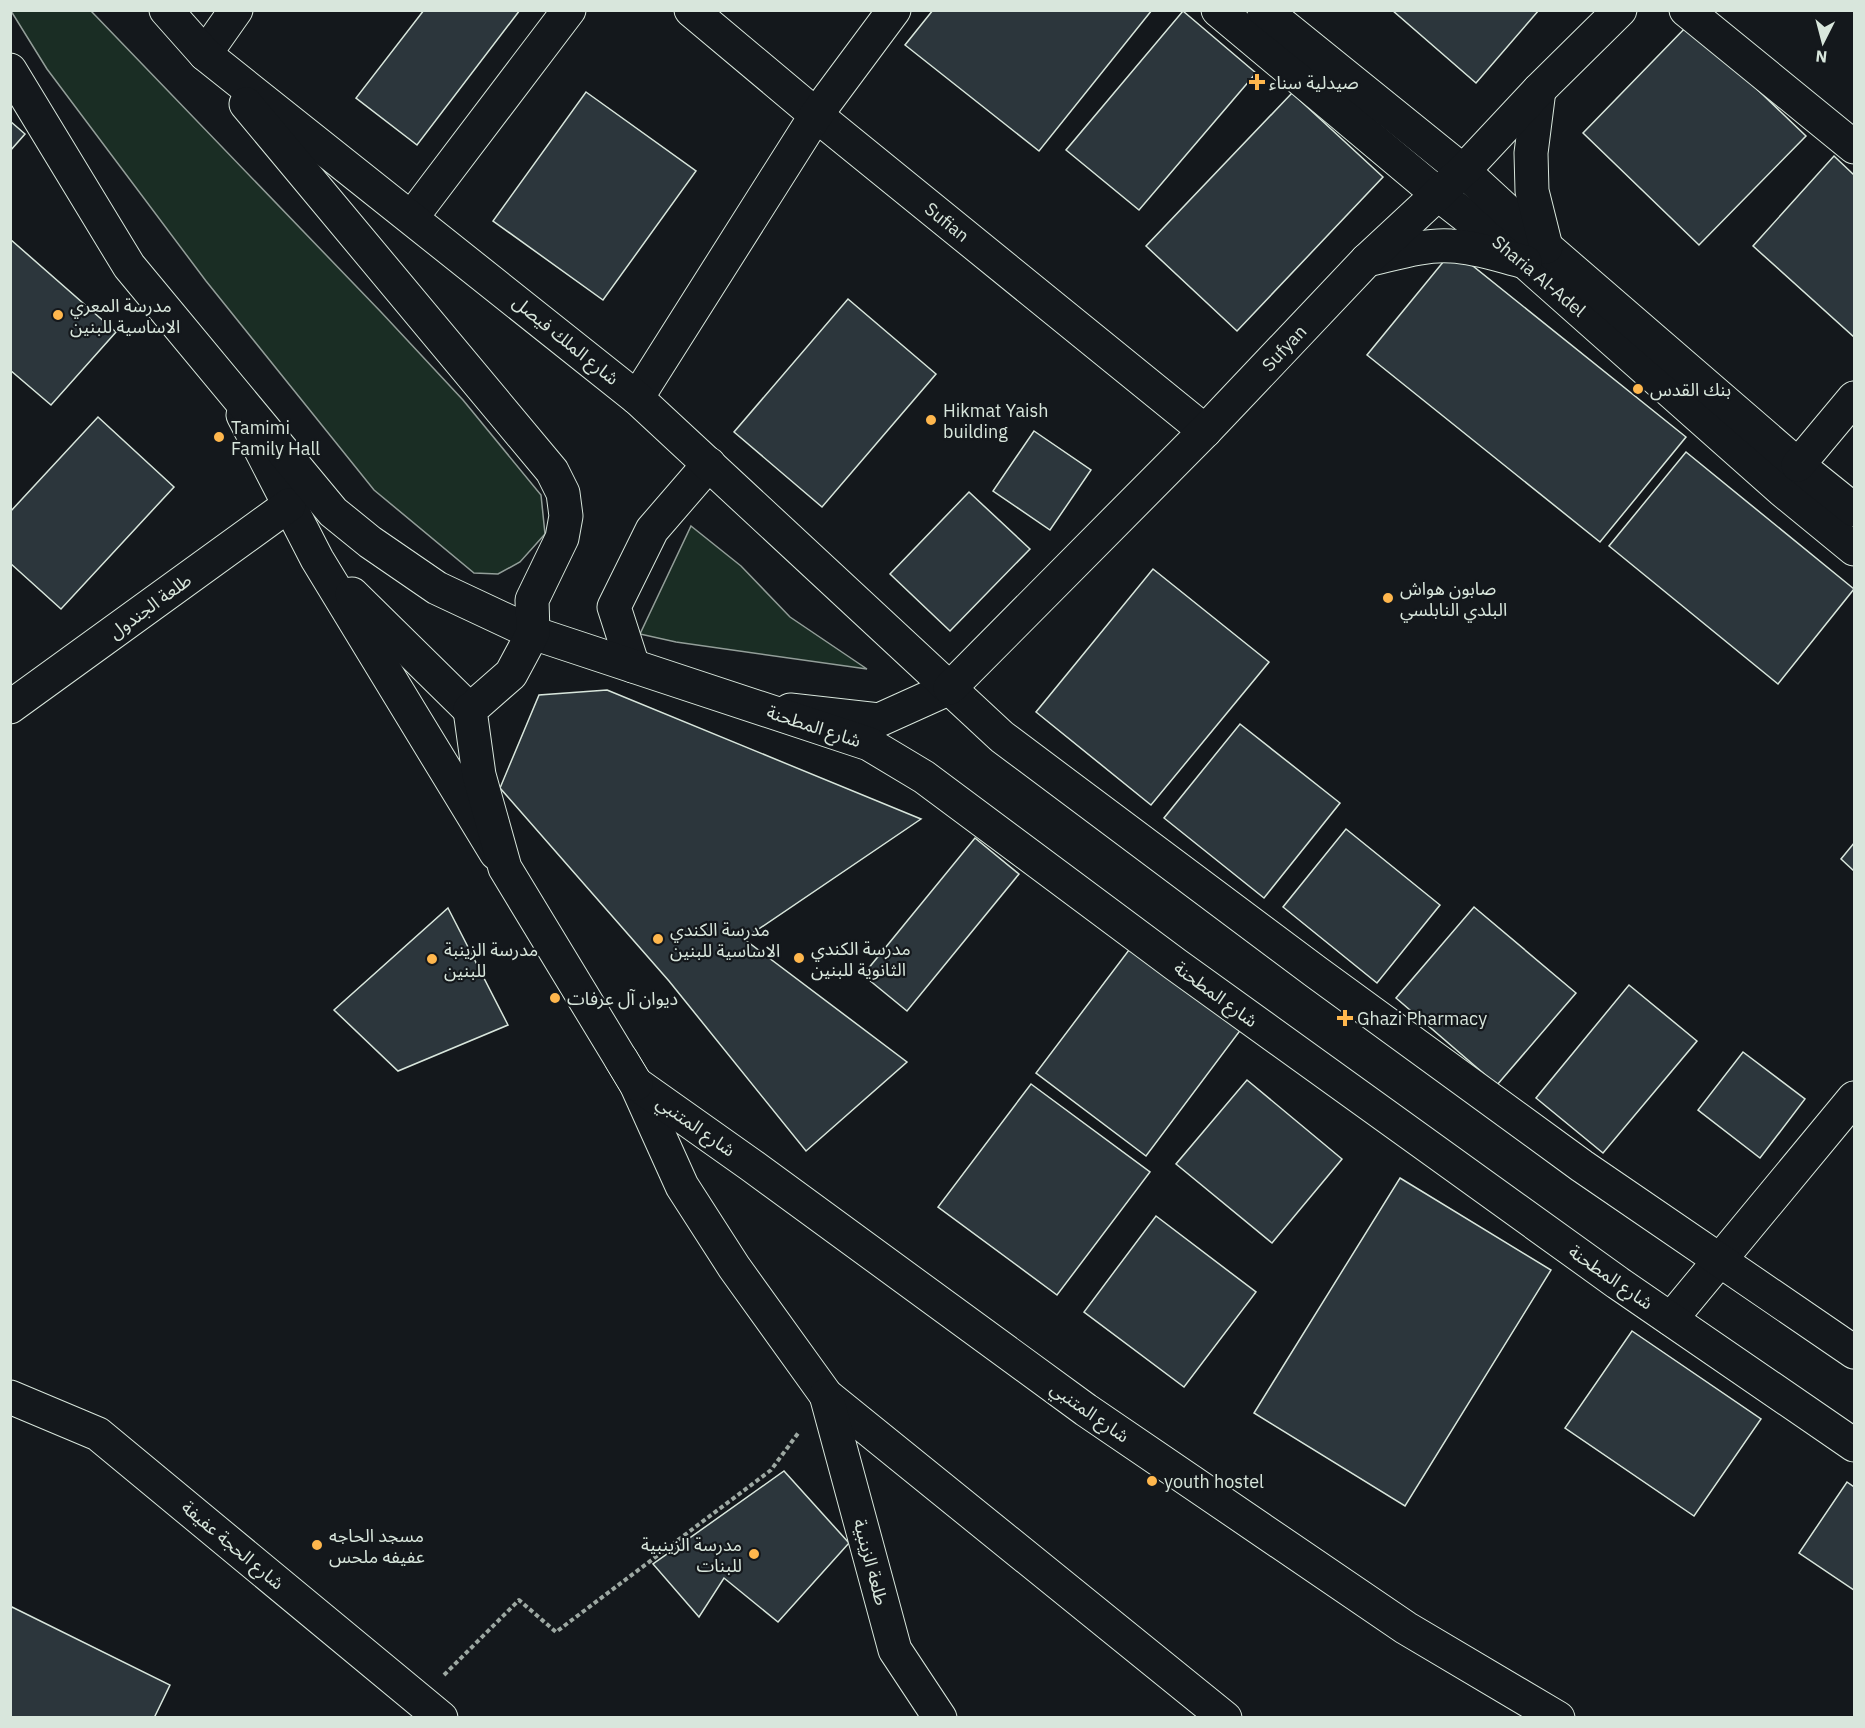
<svg xmlns="http://www.w3.org/2000/svg" width="1865" height="1728" font-family="'IBM Plex Sans','Noto Sans Arabic',sans-serif">
<style>
.green{fill:#1a2d24;stroke:#939e99;stroke-width:1.5}
.building{fill:#2c363c;stroke:#d8e6dc;stroke-width:1.5}
.lines{fill:none;stroke-linecap:round;stroke-linejoin:round}
.street-casing{stroke:#d8e6dc;stroke-width:35}
.secondary-casing{stroke:#d8e6dc;stroke-width:35}
.path{stroke:#9da8a2;stroke-width:4;stroke-dasharray:4.5 3;stroke-linecap:butt}
.street{stroke:#14181c;stroke-width:33}
.secondary{stroke:#14181c;stroke-width:33}
.poi-dot{fill:#ffb74d;stroke:#14181c;stroke-width:2}
.labels{text-anchor:middle;dominant-baseline:central;stroke-width:4.5;stroke-linejoin:round;paint-order:stroke}
.poi-label{font-size:18px;fill:#d8e6dc;stroke:#14181c;text-anchor:start}
.street-label{font-size:18px;fill:#d8e6dc;stroke:#14181c}
</style>
<rect width="100%" height="100%" fill="#14181c"/>
<!-- green -->
<g class="green">
<path d="M11,11H91L381,312L463,400L541,495L545,534L520,562L498,574L474,573L374,490L206,281L47,69Z"/>
<path d="M691,526L741,566L790,617L867,669L676,642L640,634Z"/>
</g>
<!-- building -->
<g class="building">
<path d="M424,10H520L417,145L356,98Z"/>
<path d="M933,10H1152L1039,151L905,45Z"/>
<path d="M1392,10H1539L1476,83Z"/>
<path d="M1183,11L1256,73L1139,210L1066,150Z"/>
<path d="M1689,24L1806,136L1699,245L1583,133Z"/>
<path d="M586,92L696,171L603,300L493,221Z"/>
<path d="M1292,93L1383,177L1237,331L1146,246Z"/>
<path d="M10,121L25,134L10,151Z"/>
<path d="M1834,156L1854,175V337L1753,246Z"/>
<path d="M10,239L116,332L51,405L10,370Z"/>
<path d="M1453,250L1686,437L1600,542L1367,355Z"/>
<path d="M848,299L936,374L822,507L734,432Z"/>
<path d="M98,417L174,487L61,609L10,563V512Z"/>
<path d="M1034,431L1091,470L1050,530L993,491Z"/>
<path d="M1686,452L1854,589L1778,684L1609,546Z"/>
<path d="M969,492L1030,549L950,631L890,574Z"/>
<path d="M1153,569L1269,662L1151,805L1036,712Z"/>
<path d="M607,690L921,819L744,939L907,1062L806,1151L669,981L500,788L539,695Z"/>
<path d="M1240,724L1340,803L1264,898L1164,818Z"/>
<path d="M1346,829L1440,905L1377,983L1283,907Z"/>
<path d="M975,838L1019,874L907,1011L863,975Z"/>
<path d="M1854,843V871L1841,859Z"/>
<path d="M1474,907L1576,993L1497,1085L1396,998Z"/>
<path d="M448,908L508,1025L398,1071L334,1010Z"/>
<path d="M1132,946L1242,1028L1146,1156L1036,1073Z"/>
<path d="M1629,985L1697,1041L1603,1153L1536,1098Z"/>
<path d="M1743,1052L1805,1099L1760,1158L1698,1110Z"/>
<path d="M1247,1080L1342,1159L1272,1243L1176,1164Z"/>
<path d="M1031,1084L1150,1172L1057,1295L938,1207Z"/>
<path d="M1400,1178L1551,1270L1405,1506L1254,1413Z"/>
<path d="M1156,1216L1256,1292L1184,1387L1084,1312Z"/>
<path d="M1632,1331L1761,1419L1694,1516L1565,1428Z"/>
<path d="M784,1471L849,1543L778,1622L724,1578L699,1617L653,1564Z"/>
<path d="M1847,1482L1854,1487V1590L1799,1553Z"/>
<path d="M12,1607L170,1685L154,1718H10V1610Z"/>
</g>
<g class="lines">
<defs>
<g id="street">
<path d="M691,10L816,115L1205,431"/>
<path d="M1218,10L1439,195L1525,262L1782,490L1854,549"/>
<path d="M1264,10L1467,174L1546,247L1798,465L1854,510"/>
<path d="M1686,10L1854,147"/>
<path d="M205,54L236,10"/>
<path d="M412,217L569,10"/>
<path d="M637,398L816,115L894,10"/>
<path d="M243,415L317,559L496,853"/>
<path d="M1798,465L1854,398"/>
<path d="M352,594L470,710"/>
<path d="M633,666L614,607L652,530L709,464"/>
<path d="M10,707L289,505"/>
<path d="M790,710L879,720L950,688"/>
<path d="M621,1059L636,1084L682,1186L734,1267L826,1395L1225,1718"/>
<path d="M638,1085L751,1165L1086,1410L1406,1628L1558,1718"/>
<path d="M1671,1319L1854,1098"/>
<path d="M826,1395L895,1650L940,1718"/>
<path d="M10,1397L98,1434L441,1718"/>
</g>
<g id="secondary">
<path d="M166,10L205,54L637,398L1002,737L1316,972L1582,1166L1854,1352"/>
<path d="M10,70L129,266L333,512L370,542L437,588L533,633L869,744L924,777L1175,964L1618,1283L1854,1445"/>
<path d="M1539,90L1531,153L1532,191L1546,247"/>
<path d="M246,104L552,471L563,493L566,516L562,538L532,600L533,633L511,674L470,710L479,775L505,868L636,1084"/>
<path d="M1367,260C1394,254 1424,244 1451,246C1477,247 1501,256 1525,262"/>
<path d="M950,688L1205,431L1367,260L1467,167L1539,90L1620,10"/>
</g>
</defs>
<!-- street casing -->
<use href="#street" class="street-casing"/>
<!-- secondary casing -->
<use href="#secondary" class="secondary-casing"/>
<!-- path -->
<path class="path" d="M444,1675L519,1600L556,1632L771,1470L799,1432"/>
<!-- street -->
<use href="#street" class="street"/>
<!-- secondary -->
<use href="#secondary" class="secondary"/>
</g>
<!-- markers -->
<g class="poi-dot">
<path d="M1254 73h6v6h6v6h-6v6h-6v-6h-6v-6h6z"/>
<circle cx="58" cy="315" r="6"/>
<circle cx="1638" cy="389" r="6"/>
<circle cx="931" cy="420" r="6"/>
<circle cx="219" cy="437" r="6"/>
<circle cx="1388" cy="598" r="6"/>
<circle cx="658" cy="939" r="6"/>
<circle cx="799" cy="958" r="6"/>
<circle cx="432" cy="959" r="6"/>
<circle cx="555" cy="998" r="6"/>
<path d="M1342 1009h6v6h6v6h-6v6h-6v-6h-6v-6h6z"/>
<circle cx="1152" cy="1481" r="6"/>
<circle cx="317" cy="1545" r="6"/>
<circle cx="754" cy="1554" r="6"/>
</g>
<g class="labels">
<!-- poi labels -->
<g class="poi-label">
<text x="1269" y="82">صيدلية سناء</text>
<text x="70" y="305">مدرسة المعري<tspan x="70" dy="21">الاساسية للبنين</tspan></text>
<text x="1650" y="389">بنك القدس</text>
<text x="943" y="410">Hikmat Yaish<tspan x="943" dy="21">building</tspan></text>
<text x="231" y="427">Tamimi<tspan x="231" dy="21">Family Hall</tspan></text>
<text x="1400" y="588">صابون هواش<tspan x="1400" dy="21">البلدي النابلسي</tspan></text>
<text x="670" y="929">مدرسة الكندي<tspan x="670" dy="21">الاساسية للبنين</tspan></text>
<text x="811" y="948">مدرسة الكندي<tspan x="811" dy="21">الثانوية للبنين</tspan></text>
<text x="444" y="949">مدرسة الزينبة<tspan x="444" dy="21">للبنين</tspan></text>
<text x="567" y="998">ديوان آل عرفات</text>
<text x="1357" y="1018">Ghazi Pharmacy</text>
<text x="1164" y="1481">youth hostel</text>
<text x="329" y="1535">مسجد الحاجه<tspan x="329" dy="21">عفيفه ملحس</tspan></text>
<text x="742" y="1544" text-anchor="end">مدرسة الزينبية<tspan x="742" dy="21">للبنات</tspan></text>
</g>
<!-- street labels -->
<g class="street-label">
<text transform="translate(947 222) rotate(39)">Sufian</text>
<text transform="translate(1539 276) rotate(40)">Sharia Al-Adel</text>
<text transform="translate(566 340) rotate(39)">شارع الملك فيصل</text>
<text transform="translate(1284 348) rotate(-47)">Sufyan</text>
<text transform="translate(150 606) rotate(-36)">طلعة الجندول</text>
<text transform="translate(814 726) rotate(18)">شارع المطحنة</text>
<text transform="translate(1216 994) rotate(36)">شارع المطحنة</text>
<text transform="translate(696 1126) rotate(35)">شارع المتنبي</text>
<text transform="translate(1611 1277) rotate(35)">شارع المطحنة</text>
<text transform="translate(1090 1412) rotate(35)">شارع المتنبي</text>
<text transform="translate(233 1545) rotate(40)">شارع الحجة عفيفة</text>
<text transform="translate(871 1562) rotate(75)">طلعة الزينبية</text>
</g>
</g>
<!-- border -->
<rect width="1865" height="1728" fill="none" stroke="#d8e6dc" stroke-width="24"/>
<!-- north arrow -->
<g transform="translate(1823 42) rotate(186)" stroke="#14181c" stroke-width="4.5" paint-order="stroke">
<path d="M0-4.5L10 22L0 15L-10 22Z" fill="#d8e6dc"/>
<text y="-9" font-size="16" font-weight="bold" text-anchor="middle" fill="#d8e6dc">N</text>
</g>
</svg>
